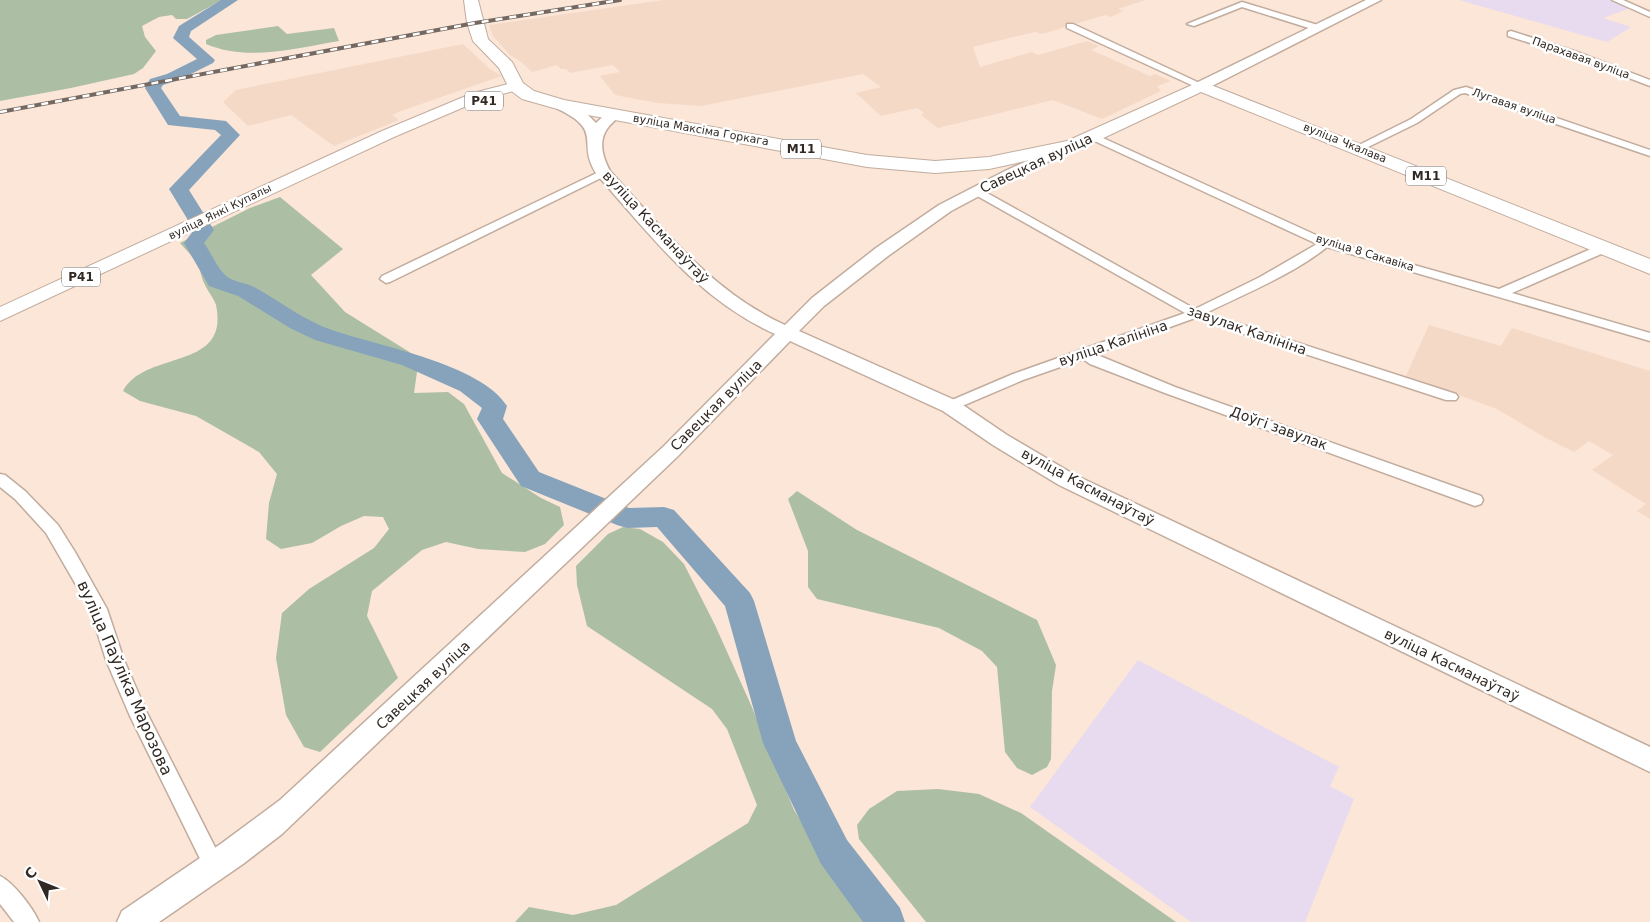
<svg xmlns="http://www.w3.org/2000/svg" width="1650" height="922" font-family="'DejaVu Sans',sans-serif">
<style>
.built{fill:#f5d9c7}
.education{fill:#e8dbef}
.green{fill:#acbfa5}
.lines{fill:none;stroke-linecap:round;stroke-linejoin:round}
.river{fill:#86a3bb;fill-rule:evenodd}
.street-casing{stroke:#c1ac9e;stroke-width:3}
.secondary-casing{stroke:#c1ac9e;stroke-width:3}
.primary-casing{stroke:#c1ac9e;stroke-width:2}
.highway-casing{stroke:#c1ac9e;stroke-width:2}
.street{fill:#fff;fill-rule:evenodd}
.secondary{fill:#fff;fill-rule:evenodd}
.primary{fill:#fff;fill-rule:evenodd}
.highway{fill:#fff;fill-rule:evenodd}
.rail-casing{stroke:#746860;stroke-width:4}
.rail{stroke:#fff;stroke-width:2.5;stroke-dasharray:7;stroke-linecap:butt}
.labels{text-anchor:middle;dominant-baseline:central;stroke-width:5;stroke-linejoin:round;paint-order:stroke}
.far-street-label{font-size:11px;fill:#312924;stroke:#fff}
.shield{fill:#fff;stroke:#6f6966;stroke-width:1}
.shield-label{font-size:12px;font-weight:bold;fill:#312924}
.street-label{font-size:14px;fill:#312924;stroke:#fff}
.near-street-label{font-size:16px;fill:#312924;stroke:#fff}
</style>
<rect width="100%" height="100%" fill="#fbe6d7"/>
<!-- built -->
<g class="built">
<path d="M664,0H1145L1118,9L1123,11L1111,17L1105,15L1042,34L1035,32L973,47L980,67L1032,52L1038,55L1087,41L1099,46L1091,50L1150,76L1155,74L1171,81L1157,86L1161,91L1102,119L1053,100L938,128L921,115L924,113L917,108L881,116L856,93L881,87L863,74L701,106L657,103L615,95L600,76L620,72L613,65L570,73L566,69H561L557,65L532,72L520,61L510,55L493,36L489,25Z"/>
<path d="M463,44L490,69L502,76L401,111L392,115L399,120L334,146L291,115L248,126L223,102L236,90Z"/>
<path d="M1429,325L1501,346L1512,328L1650,371V519L1637,511L1646,504L1592,470L1613,455L1589,441L1574,452L1544,437L1497,409L1406,376Z"/>
</g>
<!-- education -->
<g class="education">
<path d="M1459,0H1610L1631,8L1603,18L1631,27L1607,42Z"/>
<path d="M1138,660L1339,767L1330,786L1354,799L1305,922H1191L1030,807Z"/>
</g>
<!-- green -->
<g class="green">
<path d="M0,0H222L187,19H176L172,15L159,17L142,26L145,37L156,51L143,68L134,74L71,88L0,101Z"/>
<path d="M278,26L287,34L334,28L339,41C296,48 248,62 206,44V40L216,35Z"/>
<path d="M280,197L343,249L311,275L345,312L419,358L414,393L448,392L464,404L502,473L541,498L560,507L564,525L545,544L525,552L478,549L446,542L422,550L372,591L367,616L398,678L320,752L304,747L286,715L276,658L282,613L309,589L374,548L389,529L383,517L364,516L341,526L312,543L281,549L266,539L269,503L277,474L259,452L196,416L140,401L123,391C146,349 230,372 216,305C214,298 208,292 205,285C201,278 201,270 197,264C193,256 185,249 180,243L250,208Z"/>
<path d="M797,491L857,530L1037,620L1056,665L1052,691L1051,759L1047,767L1032,775L1017,768L1005,752L997,667L982,651L939,628L817,599L808,587V551L788,499Z"/>
<path d="M623,527L640,529L663,542L684,564L715,625L751,705L794,810L866,922H515L529,907L573,915L616,905L748,823L757,805L727,729L712,709L587,626L577,585L576,566L608,534Z"/>
<path d="M938,789L979,794L1021,813L1176,922H926L859,839L857,825L869,809L897,791Z"/>
</g>
<g class="lines">
<!-- river -->
<path class="river" d="M221,0H238L191,31L189,37L215,60L213,63L179,80L163,85L161,88L180,116L226,121L240,135L189,190L214,230L204,243C211,253 217,267 225,275C231,282 248,283 256,288C281,302 305,321 332,330C378,346 481,364 507,406L503,419L539,472L629,508L664,507L674,510L750,593L754,601L796,741L847,840L900,908L905,922H863L821,864L763,743L725,606L657,527L627,528L617,525L521,486L477,419L482,408L460,391L402,365L315,340L290,328L238,296L209,286L184,243L194,230L169,189L221,135L215,130L168,125L145,88L150,79L167,74L197,59L173,38L179,26Z"/>
<defs>
<g id="street">
<path d="M1612,0H1623L1650,12V17Z"/>
<path d="M1242,2L1321,26L1322,28L1315,30L1242,7L1194,26L1187,24Z"/>
<path d="M1067,24H1073L1206,86L1204,88H1198L1067,28Z"/>
<path d="M1511,31L1577,52L1650,80V86L1571,56L1508,36V32Z"/>
<path d="M1466,87L1650,150V156L1465,93L1460,94L1417,123L1362,150L1358,151L1353,148L1411,119L1454,90Z"/>
<path d="M1092,133L1329,241L1499,289L1600,245H1608L1610,248L1608,251L1512,293L1650,333V341L1327,247C1294,274 1244,294 1206,313L1456,394L1458,397L1456,400H1446L1195,318L1095,354L1175,387L1481,496L1483,500L1481,504L1475,506L1165,393L1090,364L1083,359L1023,380L955,409H945L943,406L945,403L1013,374L1185,313L972,193L971,191L972,189H980L1195,309L1260,277L1317,244L1088,138L1087,136Z"/>
<path d="M603,170L608,173L607,175L390,282L386,283L380,279L382,276Z"/>
<path d="M0,474L5,475L25,491L58,525L75,552L107,609L124,660L147,713L221,859L225,866L221,873L214,876L207,873L130,716L106,660L90,609L46,533L15,499L0,487Z"/>
<path d="M0,876C13,882 33,908 39,922H14L0,904Z"/>
</g>
<g id="secondary">
<path d="M1366,0H1381L1206,89L1201,90L1194,86L1196,83Z"/>
<path d="M561,101L584,111L596,123L609,111H619L621,114C617,119 611,123 607,129C598,142 603,158 610,171C663,229 712,292 785,325L812,298L876,248L939,205L1005,171L1068,142H1078L1080,145L1078,148L1015,177L951,211L888,256L824,306L799,331L957,401L1007,435L1075,475L1650,747V772L1059,485L993,445L943,411L790,341L678,456L282,834L243,864L159,922H117L122,911L222,843L280,800L664,446L775,334C698,299 653,238 598,176C574,142 607,132 556,108L554,105L556,102Z"/>
</g>
<path id="primary" d="M516,82L521,83L523,86L521,89L483,99L394,137L0,321V307L382,131L473,93Z"/>
<path id="highway" d="M464,0H478L488,39L512,62L523,83L534,91L564,100L867,155L935,161L989,157L1067,141L1201,81L1650,259V274L1201,92L1080,149L989,169L935,173L867,167L561,110L522,99L510,90L499,68L473,41L467,23Z"/>
</defs>
<!-- street casing -->
<use href="#street" class="street-casing"/>
<!-- secondary casing -->
<use href="#secondary" class="secondary-casing"/>
<!-- primary casing -->
<use href="#primary" class="primary-casing"/>
<!-- highway casing -->
<use href="#highway" class="highway-casing"/>
<!-- street -->
<use href="#street" class="street"/>
<!-- secondary -->
<use href="#secondary" class="secondary"/>
<!-- primary -->
<use href="#primary" class="primary"/>
<!-- highway -->
<use href="#highway" class="highway"/>
<defs>
<path id="rail" d="M0,112L475,23L620,0"/>
</defs>
<!-- rail casing -->
<use href="#rail" class="rail-casing"/>
<!-- rail -->
<use href="#rail" class="rail"/>
</g>
<g class="labels">
<!-- far-street labels -->
<g class="far-street-label">
<text transform="translate(1581 58) rotate(20)">Парахавая вуліца</text>
<text transform="translate(1514 106) rotate(19)">Лугавая вуліца</text>
<text transform="translate(701 130) rotate(10)">вуліца Максіма Горкага</text>
<text transform="translate(1345 143) rotate(22)">вуліца Чкалава</text>
<text transform="translate(220 212) rotate(-26)">вуліца Янкі Купалы</text>
<text transform="translate(1365 253) rotate(17)">вуліца 8 Сакавіка</text>
</g>
<!-- shield labels -->
<g class="shield">
<rect x="465" y="91.5" width="38" height="19" rx="4"/>
<rect x="781" y="139.5" width="40" height="19" rx="4"/>
<rect x="1406" y="166.5" width="40" height="19" rx="4"/>
<rect x="62" y="267.5" width="38" height="19" rx="4"/>
</g>
<g class="shield-label">
<text x="484" y="101">Р41</text>
<text x="801" y="149">М11</text>
<text x="1426" y="176">М11</text>
<text x="81" y="277">Р41</text>
</g>
<!-- street labels -->
<g class="street-label">
<text transform="translate(1036 163) rotate(-25)">Савецкая вуліца</text>
<text transform="translate(656 227) rotate(47)">вуліца Касманаўтаў</text>
<text transform="translate(1247 330) rotate(19)">завулак Калініна</text>
<text transform="translate(1113 343) rotate(-19)">вуліца Калініна</text>
<text transform="translate(716 405) rotate(-45)">Савецкая вуліца</text>
<text transform="translate(1279 428) rotate(20)">Доўгі завулак</text>
<text transform="translate(1088 487) rotate(28)">вуліца Касманаўтаў</text>
<text transform="translate(1452 665) rotate(26)">вуліца Касманаўтаў</text>
<text transform="translate(423 685) rotate(-43)">Савецкая вуліца</text>
</g>
<!-- near-street labels -->
<g class="near-street-label">
<text transform="translate(125 678) rotate(66)">вуліца Паўліка Марозова</text>
</g>
</g>
<!-- north arrow -->
<g transform="translate(40 882) rotate(313)" stroke="#ffffff" stroke-width="4" paint-order="stroke">
<path d="M0-4L9 19L0 12L-9 19Z" fill="#312924"/>
<text y="-8" font-size="14" font-weight="bold" text-anchor="middle" fill="#312924">С</text>
</g>
</svg>
